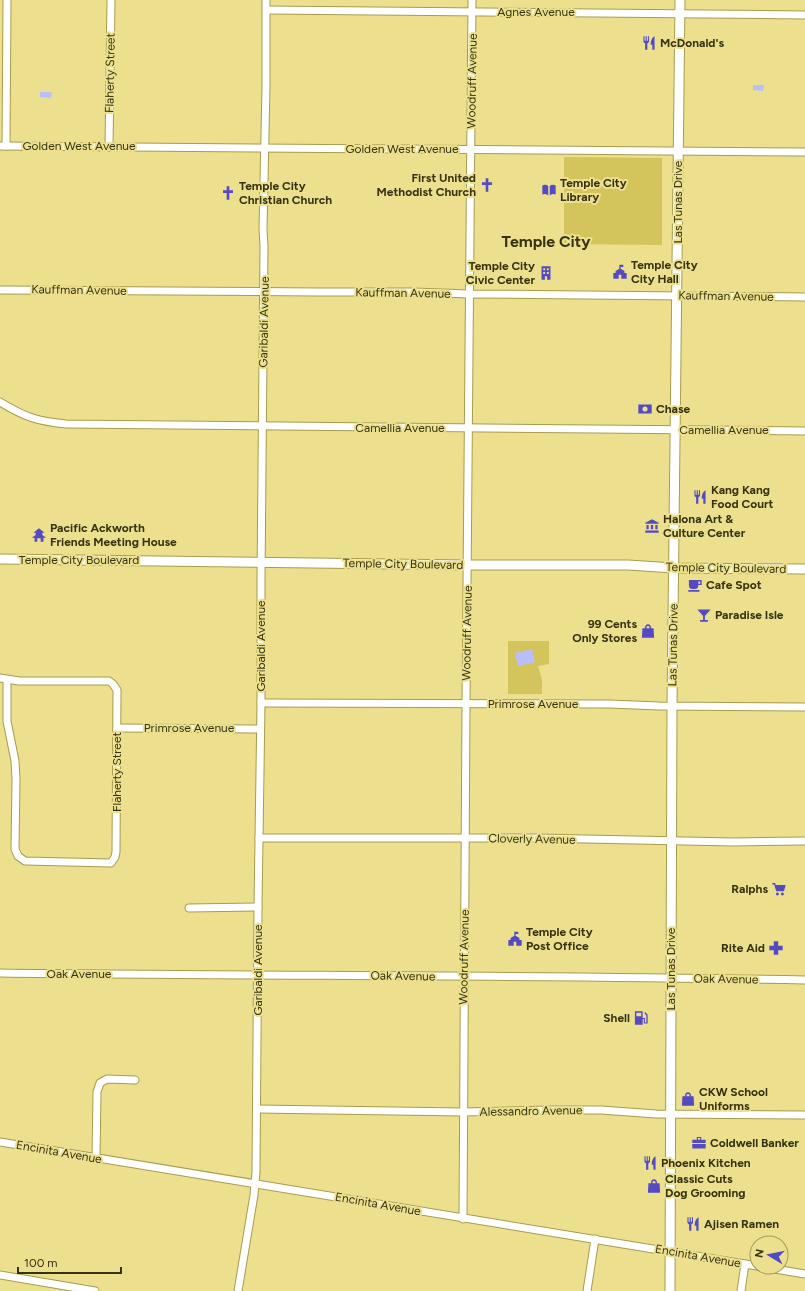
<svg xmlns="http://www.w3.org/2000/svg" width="805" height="1291" font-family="Figtree,sans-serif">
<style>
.green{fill:#d3c45b}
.water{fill:#babefc}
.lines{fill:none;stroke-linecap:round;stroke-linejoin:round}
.minor-casing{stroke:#a89c4c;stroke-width:9}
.major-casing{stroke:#a89c4c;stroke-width:11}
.minor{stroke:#fff;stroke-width:7}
.major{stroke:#fff;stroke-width:9}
.labels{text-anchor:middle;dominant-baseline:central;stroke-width:4;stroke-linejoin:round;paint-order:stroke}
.street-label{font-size:12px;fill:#373210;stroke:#ece08f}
.poi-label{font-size:12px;font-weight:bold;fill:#373210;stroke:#ece08f;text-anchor:start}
.district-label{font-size:16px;font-weight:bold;fill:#373210;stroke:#ece08f}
</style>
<rect width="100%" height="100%" fill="#ece08f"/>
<!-- green -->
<g class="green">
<path d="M564,157L662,158V245L564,244Z"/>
<path d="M508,641H549V664L538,666L542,680V694H508Z"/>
</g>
<!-- water -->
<g class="water">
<path d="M753,85H763L764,86L763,91L753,90Z"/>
<path d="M40,92H52L51,98L40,97Z"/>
<path d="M532,649L535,662L518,666L515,653Z"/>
</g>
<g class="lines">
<defs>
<g id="minor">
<path d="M267,10L805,15"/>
<path d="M0,146L805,152"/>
<path d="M6,146L7,0"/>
<path d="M109,147L111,0"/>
<path d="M0,290L318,292H414L469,294L805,297"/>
<path d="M0,402C25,417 36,421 66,424L805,431"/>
<path d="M0,678L19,681H109L113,684L117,690L116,852L115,857L111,863L25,861L18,856L15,849L16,779L15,761L7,721V680"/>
<path d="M261,703L610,704L659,706L805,707"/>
<path d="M117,728L260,729"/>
<path d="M259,838H536L734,842L805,841"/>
<path d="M189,908L258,907"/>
<path d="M0,973C268,976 537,975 805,980"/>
<path d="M257,1109L463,1112L548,1110H601L656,1114L805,1115"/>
<path d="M0,1142L757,1266"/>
<path d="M96,1159L97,1092L100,1083L107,1079L135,1080"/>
<path d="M463,1219L466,704L472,0"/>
<path d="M763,1267L805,1274"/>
<path d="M0,1275L95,1291"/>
<path d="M238,1291L254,1195L256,1172L258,907L261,703V580L264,246L263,230L266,86V0"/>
<path d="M587,1291L595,1239"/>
<path d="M741,1291L745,1264"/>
</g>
<g id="major">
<path d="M0,559L468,565H628L674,568L805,569"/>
<path d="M670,1291L672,706L680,0"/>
</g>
</defs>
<!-- minor casing -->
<use href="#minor" class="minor-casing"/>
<!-- major casing -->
<use href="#major" class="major-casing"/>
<!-- minor -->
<use href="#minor" class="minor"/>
<!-- major -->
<use href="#major" class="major"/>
</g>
<!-- icons -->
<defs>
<symbol id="restaurant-bare" viewBox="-9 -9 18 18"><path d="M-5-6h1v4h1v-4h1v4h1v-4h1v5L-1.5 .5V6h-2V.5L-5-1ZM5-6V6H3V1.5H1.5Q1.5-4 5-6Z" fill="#544ac2" stroke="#ece08f" stroke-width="2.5" paint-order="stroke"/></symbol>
<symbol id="church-bare" viewBox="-9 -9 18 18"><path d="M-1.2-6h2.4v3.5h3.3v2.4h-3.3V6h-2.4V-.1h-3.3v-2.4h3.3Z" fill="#544ac2" stroke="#ece08f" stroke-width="2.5" paint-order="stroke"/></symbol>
<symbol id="library-bare" viewBox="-9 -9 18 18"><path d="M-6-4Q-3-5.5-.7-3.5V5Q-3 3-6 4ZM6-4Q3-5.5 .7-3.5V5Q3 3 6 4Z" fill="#544ac2" stroke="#ece08f" stroke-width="2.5" paint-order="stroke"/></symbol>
<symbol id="civic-bare" viewBox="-9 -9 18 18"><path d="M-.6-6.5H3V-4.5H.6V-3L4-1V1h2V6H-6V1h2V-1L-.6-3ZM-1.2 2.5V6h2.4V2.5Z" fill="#544ac2" stroke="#ece08f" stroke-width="2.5" paint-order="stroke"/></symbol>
<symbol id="building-bare" viewBox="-9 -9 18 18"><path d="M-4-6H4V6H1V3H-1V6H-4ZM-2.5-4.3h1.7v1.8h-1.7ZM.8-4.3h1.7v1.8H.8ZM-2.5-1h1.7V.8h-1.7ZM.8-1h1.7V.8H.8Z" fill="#544ac2" stroke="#ece08f" stroke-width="2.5" paint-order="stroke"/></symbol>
<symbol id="bank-bare" viewBox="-9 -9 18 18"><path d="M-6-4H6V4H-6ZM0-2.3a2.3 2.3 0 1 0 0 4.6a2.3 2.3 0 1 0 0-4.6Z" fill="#544ac2" stroke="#ece08f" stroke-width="2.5" paint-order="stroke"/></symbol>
<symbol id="museum-bare" viewBox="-9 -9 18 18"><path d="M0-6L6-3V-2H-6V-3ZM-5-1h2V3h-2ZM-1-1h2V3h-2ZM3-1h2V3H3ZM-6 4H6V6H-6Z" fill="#544ac2" stroke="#ece08f" stroke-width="2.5" paint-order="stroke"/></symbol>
<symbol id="temple-bare" viewBox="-9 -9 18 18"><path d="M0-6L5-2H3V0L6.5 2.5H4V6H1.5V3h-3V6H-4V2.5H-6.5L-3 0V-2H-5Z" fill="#544ac2" stroke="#ece08f" stroke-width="2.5" paint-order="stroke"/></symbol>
<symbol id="cafe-bare" viewBox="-9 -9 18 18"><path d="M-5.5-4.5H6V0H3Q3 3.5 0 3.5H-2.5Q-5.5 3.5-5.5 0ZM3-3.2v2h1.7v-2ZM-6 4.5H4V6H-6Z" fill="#544ac2" stroke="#ece08f" stroke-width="2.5" paint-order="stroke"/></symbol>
<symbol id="bar-bare" viewBox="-9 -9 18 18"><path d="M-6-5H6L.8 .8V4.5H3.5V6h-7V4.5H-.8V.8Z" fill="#544ac2" stroke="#ece08f" stroke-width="2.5" paint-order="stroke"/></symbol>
<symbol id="shop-bare" viewBox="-9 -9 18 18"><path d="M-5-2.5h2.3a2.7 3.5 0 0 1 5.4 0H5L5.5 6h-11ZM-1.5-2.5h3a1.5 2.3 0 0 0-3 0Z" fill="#544ac2" stroke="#ece08f" stroke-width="2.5" paint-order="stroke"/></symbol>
<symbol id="supermarket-bare" viewBox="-9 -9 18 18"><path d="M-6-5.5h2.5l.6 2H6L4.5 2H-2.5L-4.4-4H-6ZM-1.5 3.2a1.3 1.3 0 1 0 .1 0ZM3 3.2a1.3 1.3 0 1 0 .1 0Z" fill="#544ac2" stroke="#ece08f" stroke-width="2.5" paint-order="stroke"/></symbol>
<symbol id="pharmacy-bare" viewBox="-9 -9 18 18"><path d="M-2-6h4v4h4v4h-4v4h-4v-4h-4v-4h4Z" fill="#544ac2" stroke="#ece08f" stroke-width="2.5" paint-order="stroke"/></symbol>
<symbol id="fuel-bare" viewBox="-9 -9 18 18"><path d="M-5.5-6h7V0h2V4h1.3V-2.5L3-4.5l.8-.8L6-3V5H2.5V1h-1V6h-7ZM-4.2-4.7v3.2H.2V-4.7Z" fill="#544ac2" stroke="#ece08f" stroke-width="2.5" paint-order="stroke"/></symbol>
<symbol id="office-bare" viewBox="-9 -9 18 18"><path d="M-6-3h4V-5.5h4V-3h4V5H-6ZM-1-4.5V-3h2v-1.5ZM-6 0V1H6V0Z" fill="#544ac2" stroke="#ece08f" stroke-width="2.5" paint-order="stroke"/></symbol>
</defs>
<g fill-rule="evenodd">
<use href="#restaurant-bare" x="639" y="33" width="20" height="20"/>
<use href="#church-bare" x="477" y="175" width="20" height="20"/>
<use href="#library-bare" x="539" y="180" width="20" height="20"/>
<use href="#church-bare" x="218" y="183" width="20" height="20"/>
<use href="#civic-bare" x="610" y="262" width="20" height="20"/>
<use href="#building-bare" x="536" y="263" width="20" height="20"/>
<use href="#bank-bare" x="635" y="399" width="20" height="20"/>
<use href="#restaurant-bare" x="690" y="487" width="20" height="20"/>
<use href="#museum-bare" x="642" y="516" width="20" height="20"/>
<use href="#temple-bare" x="29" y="525" width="20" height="20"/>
<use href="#cafe-bare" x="685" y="575" width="20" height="20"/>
<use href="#bar-bare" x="694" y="605" width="20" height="20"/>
<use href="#shop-bare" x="638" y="621" width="20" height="20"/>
<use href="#supermarket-bare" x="769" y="879" width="20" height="20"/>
<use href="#civic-bare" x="505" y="929" width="20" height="20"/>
<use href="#pharmacy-bare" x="766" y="938" width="20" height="20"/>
<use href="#fuel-bare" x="631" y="1008" width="20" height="20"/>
<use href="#shop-bare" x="678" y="1089" width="20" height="20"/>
<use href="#office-bare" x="689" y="1133" width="20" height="20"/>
<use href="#restaurant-bare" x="640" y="1153" width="20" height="20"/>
<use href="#shop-bare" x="644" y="1176" width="20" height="20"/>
<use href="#restaurant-bare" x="683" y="1214" width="20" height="20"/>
</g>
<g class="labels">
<!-- street labels -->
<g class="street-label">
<text x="536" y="12">Agnes Avenue</text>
<text transform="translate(110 73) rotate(-89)">Flaherty Street</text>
<text transform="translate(472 81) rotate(-89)">Woodruff Avenue</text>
<text x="79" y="146">Golden West Avenue</text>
<text x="402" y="149">Golden West Avenue</text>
<text transform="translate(678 202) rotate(-90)">Las Tunas Drive</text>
<text transform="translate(79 290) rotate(1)">Kauffman Avenue</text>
<text transform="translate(403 293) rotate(1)">Kauffman Avenue</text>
<text transform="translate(726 296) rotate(1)">Kauffman Avenue</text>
<text transform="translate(264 322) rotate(-89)">Garibaldi Avenue</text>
<text x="400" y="428">Camellia Avenue</text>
<text x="724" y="430">Camellia Avenue</text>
<text x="79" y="560">Temple City Boulevard</text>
<text transform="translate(403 564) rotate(1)">Temple City Boulevard</text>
<text transform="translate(726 568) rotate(1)">Temple City Boulevard</text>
<text transform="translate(467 633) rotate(-89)">Woodruff Avenue</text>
<text transform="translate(673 645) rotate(-89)">Las Tunas Drive</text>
<text transform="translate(261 646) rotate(-90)">Garibaldi Avenue</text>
<text x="533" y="704">Primrose Avenue</text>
<text x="189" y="728">Primrose Avenue</text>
<text transform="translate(117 772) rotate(-90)">Flaherty Street</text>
<text transform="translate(532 839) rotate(1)">Cloverly Avenue</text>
<text transform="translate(464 957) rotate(-89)">Woodruff Avenue</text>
<text transform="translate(671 969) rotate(-90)">Las Tunas Drive</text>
<text transform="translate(258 970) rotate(-90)">Garibaldi Avenue</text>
<text x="79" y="974">Oak Avenue</text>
<text transform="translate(403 976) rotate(1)">Oak Avenue</text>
<text transform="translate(726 979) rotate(1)">Oak Avenue</text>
<text transform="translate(531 1111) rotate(-1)">Alessandro Avenue</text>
<text transform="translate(59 1152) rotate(10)">Encinita Avenue</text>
<text transform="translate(378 1204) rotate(10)">Encinita Avenue</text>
<text transform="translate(698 1256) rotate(10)">Encinita Avenue</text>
</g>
<!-- poi labels -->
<g class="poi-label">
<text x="660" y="43">McDonald's</text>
<text x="476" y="178" text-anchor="end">First United<tspan x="476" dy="14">Methodist Church</tspan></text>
<text x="560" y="183">Temple City<tspan x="560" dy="14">Library</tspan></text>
<text x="239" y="186">Temple City<tspan x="239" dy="14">Christian Church</tspan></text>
<text x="631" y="265">Temple City<tspan x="631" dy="14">City Hall</tspan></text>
<text x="535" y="266" text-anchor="end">Temple City<tspan x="535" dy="14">Civic Center</tspan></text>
<text x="656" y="409">Chase</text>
<text x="711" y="490">Kang Kang<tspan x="711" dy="14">Food Court</tspan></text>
<text x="663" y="519">Halona Art &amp;<tspan x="663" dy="14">Culture Center</tspan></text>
<text x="50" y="528">Pacific Ackworth<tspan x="50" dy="14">Friends Meeting House</tspan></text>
<text x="706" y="585">Cafe Spot</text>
<text x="715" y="615">Paradise Isle</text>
<text x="637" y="624" text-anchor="end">99 Cents<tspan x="637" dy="14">Only Stores</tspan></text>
<text x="768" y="889" text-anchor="end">Ralphs</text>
<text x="526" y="932">Temple City<tspan x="526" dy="14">Post Office</tspan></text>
<text x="765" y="948" text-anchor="end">Rite Aid</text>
<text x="630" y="1018" text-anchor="end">Shell</text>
<text x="699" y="1092">CKW School<tspan x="699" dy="14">Uniforms</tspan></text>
<text x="710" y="1143">Coldwell Banker</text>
<text x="661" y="1163">Phoenix Kitchen</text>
<text x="665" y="1179">Classic Cuts<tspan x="665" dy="14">Dog Grooming</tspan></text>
<text x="704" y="1224">Ajisen Ramen</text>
</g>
<!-- district labels -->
<g class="district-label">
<text x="546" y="241">Temple City</text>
</g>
</g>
<!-- north arrow -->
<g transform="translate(769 1255) rotate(280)"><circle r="19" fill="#ece08f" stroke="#a49a5c"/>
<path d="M0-3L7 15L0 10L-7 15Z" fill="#544ac2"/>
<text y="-6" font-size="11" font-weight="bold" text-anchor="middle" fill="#373210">N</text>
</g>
<!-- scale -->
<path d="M18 1267v6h103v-6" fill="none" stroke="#373210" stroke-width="2"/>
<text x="24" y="1267" font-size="12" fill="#373210" stroke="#ece08f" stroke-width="3" paint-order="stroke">100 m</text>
</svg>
